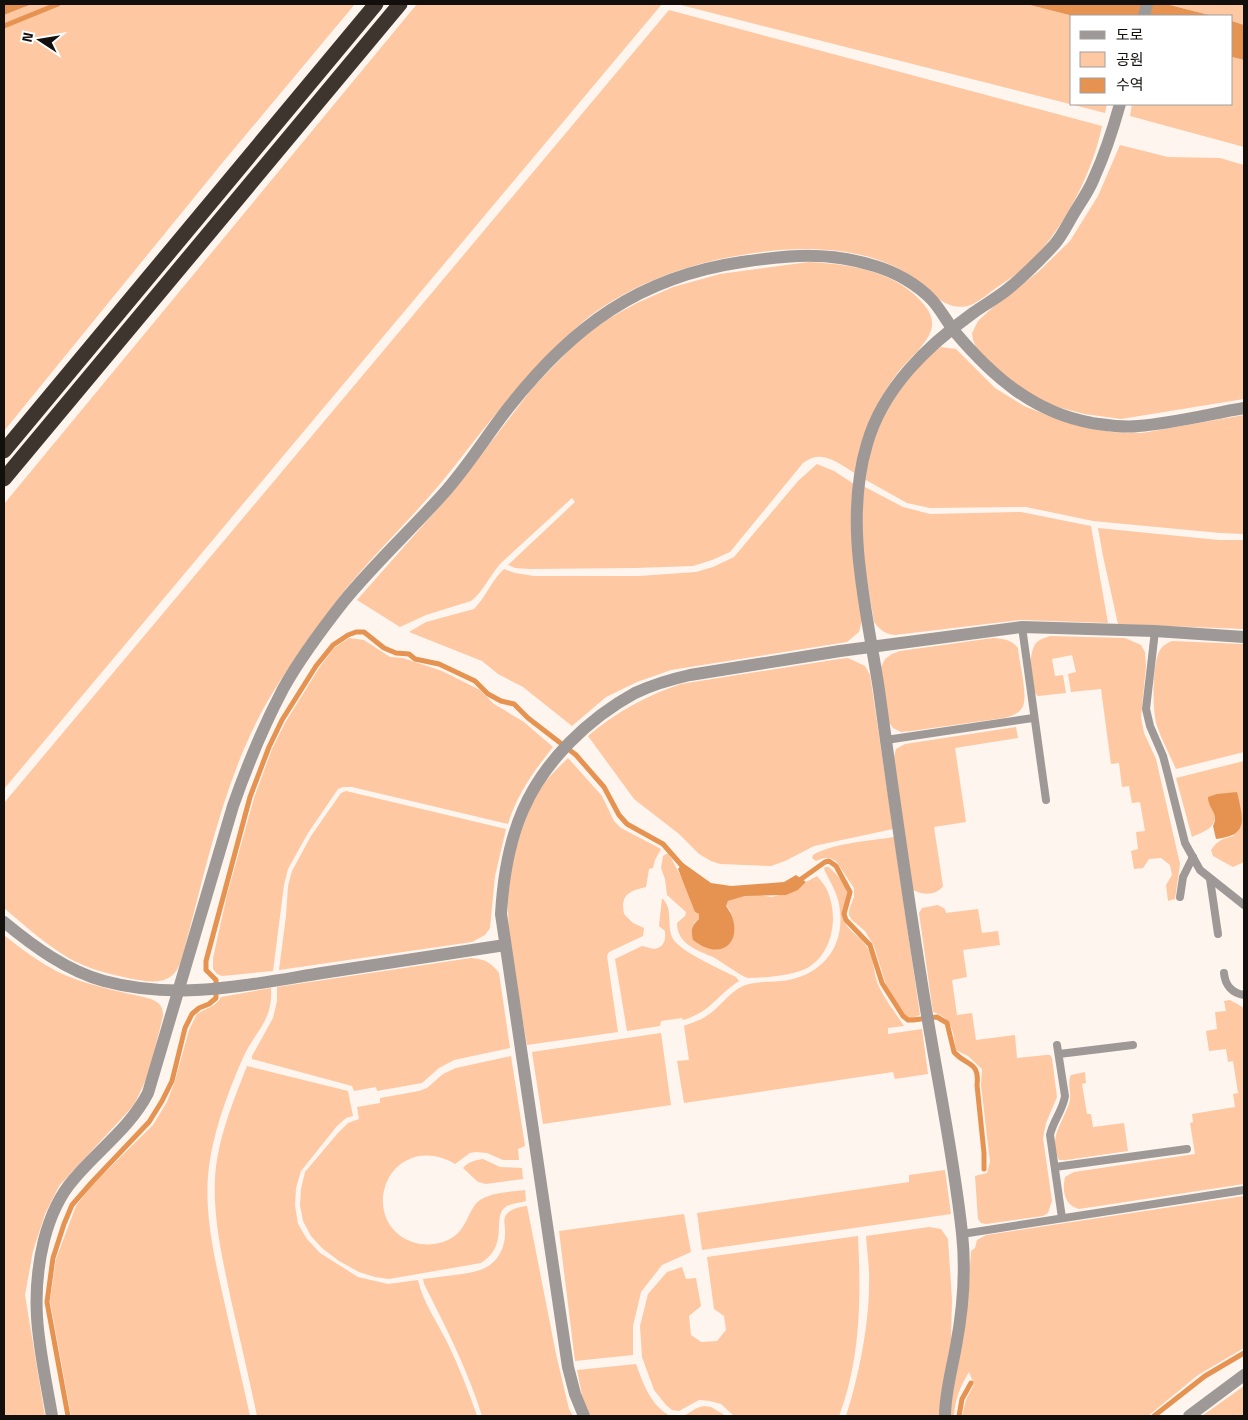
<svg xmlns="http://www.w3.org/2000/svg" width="1248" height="1420" font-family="'Titillium Web','Noto Sans KR',sans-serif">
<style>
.green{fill:#fec8a2}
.water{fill:#e69351}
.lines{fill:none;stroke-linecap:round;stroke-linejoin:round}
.stream{stroke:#e69351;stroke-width:5}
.service{stroke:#9e9996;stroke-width:8}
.minor{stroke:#9e9996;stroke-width:12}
.motorway{stroke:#3e352f;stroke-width:15}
</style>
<rect width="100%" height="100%" fill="#fef5ee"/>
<!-- green -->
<g class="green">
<path d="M32,4H355L223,162L4,431V15Z"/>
<path d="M417,4H662L4,789V504Z"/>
<path d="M677,4H1026L1073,16L1072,104H1107L1105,113Z"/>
<path d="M1166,4H1244V25L1232,21V16H1213Z"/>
<path d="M669,10L1102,126C1092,175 1062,233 1025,267C1017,275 1006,281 996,288C989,293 981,300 973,304C945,317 923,282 901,270C862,248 806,246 762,252C704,259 646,277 597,311C578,324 562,342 546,360C533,373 520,387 507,401C484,427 463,456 440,484C408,522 372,556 341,595C331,608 322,622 312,635C291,664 271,692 255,725C220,796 204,877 183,954C180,963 178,972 170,977C160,984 144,981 132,979C110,974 87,969 67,957C44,943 24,925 4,908V803Z"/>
<path d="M1232,57L1244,60V147L1130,116L1132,104H1232Z"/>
<path d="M1120,145L1168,157L1220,158L1244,165V399L1121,419L1084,414L1054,406L1018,388L978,352L973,340L972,333L978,321L993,307L1038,272L1070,241L1098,196Z"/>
<path d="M809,262C847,264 891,270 919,299C926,307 933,314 932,326C930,343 906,361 896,375C890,383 884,392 879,401C876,407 875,415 872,422C867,439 861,457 856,474C838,463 822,448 803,463L730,552L712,560L693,566L636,568L530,569L515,568L508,565L575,502L572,498L501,563C490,575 483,592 471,601L426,615L400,627L357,600L455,489L534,386L579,340L606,320L637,303L673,287L720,274Z"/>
<path d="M941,347L956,349L995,388L1024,406L1062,421L1111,432L1142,433L1244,415V534L1220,533L1093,521L1026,507L930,508L907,503L864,479C866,468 866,456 870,445C881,408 908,368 941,347Z"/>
<path d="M817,464L834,471L854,484L862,620L859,632L847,642L671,670L637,682L606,697L572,726L523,687L498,674L482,661L409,632L426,622L474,609C486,597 491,581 504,569L515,573L534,576H639L696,572L713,567L734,557L798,481Z"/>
<path d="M863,486L903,507L930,514L1021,512L1091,526L1108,623L1021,620L895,635C885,634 880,630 874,622L862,549Z"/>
<path d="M1098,528L1219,540H1244V629L1118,624L1103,556Z"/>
<path d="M1050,636L1125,638L1141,645L1145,652L1146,666L1141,717L1144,733L1156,759L1180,864L1175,899L1168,901L1166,885L1172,875L1170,865L1161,858L1149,859L1143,868L1134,869L1131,851L1138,849L1136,832L1145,831L1140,802L1132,803L1129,786L1122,787L1119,763L1111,764L1101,689L1071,692L1068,674L1076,672L1072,655L1052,659L1055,676L1063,675L1066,693L1038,696C1028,689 1028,653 1036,643C1040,639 1045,638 1050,636Z"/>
<path d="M349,638L364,640L390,657L403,658L442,671L480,690L494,704L524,722L553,747C534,771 517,794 508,824L352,787H343L338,789L308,833L288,869L284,885L273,971L222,976L217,974L213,969V958L227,895L254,798L272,749L285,723L319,668L334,648Z"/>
<path d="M993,638C1003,639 1011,639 1018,648C1019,662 1029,698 1022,708C1018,714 1011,716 1004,718L911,731L901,732L893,728L888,721L880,669L885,659L892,654L900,651Z"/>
<path d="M1172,641L1244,644V752L1176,769C1170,755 1162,741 1157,726C1152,712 1152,663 1160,650C1163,645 1167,643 1172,641Z"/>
<path d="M848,658L865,666L870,675L893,829L814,846L785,861L771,866L720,864L711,861L699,854L679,834L634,799L588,736C615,713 647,695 681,684L839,659Z"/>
<path d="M1016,727L1018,738L955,748L966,822L934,827L943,886C936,896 923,895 913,890L893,761L896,749L905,744Z"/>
<path d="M568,758L602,796L614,821L621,828L661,849L655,860L653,868L649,869L646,887C630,891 620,894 624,914L633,923L644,928L643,936L609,952L607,956L618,1032L527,1045C519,996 506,940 508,890C509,864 526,811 540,789C548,777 558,768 568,758Z"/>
<path d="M1244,761V862L1233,867L1213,856L1211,850C1217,841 1223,838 1234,836L1215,814C1217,828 1203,832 1192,837L1176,778Z"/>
<path d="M346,791L506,829L495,876L490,928L485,935L472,942L279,970L286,916L288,886L292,871L311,836L341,793Z"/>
<path d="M894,837L920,1015L913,1018H908L902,1012L886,985L874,946L865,931L852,920L849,915V910L854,897V888L836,861L830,858H824L816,861L812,858L813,855C833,843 870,841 894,837Z"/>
<path d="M666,854H669L688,890L695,912L699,914V919L694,923L693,940L708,948L731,912L726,905L728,901L745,896L758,895L772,897L798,890L806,882L817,876C820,880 824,884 826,888C839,914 834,951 809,967C796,975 765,978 749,978C743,978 721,961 713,957C697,950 677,944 677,923L685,916L686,912L667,895L665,879L661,868L663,856Z"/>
<path d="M825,867H829C836,874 848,885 847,895C846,905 840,912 844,921C849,932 861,937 867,947C875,959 873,975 879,987C886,1001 896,1014 904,1026L888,1028V1034L922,1029L928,1074L895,1079L893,1072L684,1103L677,1061L689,1060L684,1026C690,1023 699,1021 705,1017C719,1009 729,992 743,986C757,980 774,983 789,980C823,973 844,947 840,911C839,895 830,882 824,869Z"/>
<path d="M662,898C674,909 666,926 673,939C681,952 722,970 736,977L739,981C717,995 711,1012 683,1020L682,1018L661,1021L660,1026L627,1031L615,959L642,946L654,949C664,947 666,941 665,931L659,926Z"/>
<path d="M938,905L945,909L946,913L978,909L982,933L998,931L1000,945L963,950L967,977L952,980L957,1015L972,1013L976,1040L1015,1035L1017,1058L1046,1055H1050L1052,1058L1057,1097L1046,1123L1043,1138L1052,1201L1048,1213L1043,1216L986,1224L981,1223L978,1219L975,1176L987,1173L990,1162L981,1085L982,1069L968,1056L956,1050C953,1031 953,1019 933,1012L919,913L922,908Z"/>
<path d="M4,935C21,949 39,962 58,972C87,986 120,991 151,999C160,1003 163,1006 163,1016L149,1073L134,1105L59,1186L45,1214L33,1251L25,1295L45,1416H4Z"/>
<path d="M471,958C484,959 491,962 499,973L510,1048L454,1060L439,1068L422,1083L377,1091L376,1087L354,1091L352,1086L252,1059V1056L273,1018L277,1001V987Z"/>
<path d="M271,988C273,1023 254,1031 242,1060C229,1090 217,1122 211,1154C201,1204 214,1256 225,1305C233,1342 242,1379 250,1416H71L50,1301L56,1259L76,1206L93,1184L153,1125L167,1102L175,1081L189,1030L197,1014C206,1008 216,1007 221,997Z"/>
<path d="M1230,1000L1244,1008V1184L1079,1209C1064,1205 1062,1191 1065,1177L1074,1172L1195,1154L1190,1123L1193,1122L1192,1114L1235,1107L1233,1094L1238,1093L1233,1061L1228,1062L1226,1049L1209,1051L1206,1031L1217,1029L1215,1012L1226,1011L1224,1001Z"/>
<path d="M661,1033L671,1105L543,1124L532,1052Z"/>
<path d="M511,1056L525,1146L518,1149L519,1160H503L487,1153L476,1152L470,1153L455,1164C434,1151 407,1152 391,1174C384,1185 381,1198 384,1211C391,1243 432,1255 457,1234C468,1224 469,1208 480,1200C492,1192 510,1192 525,1190L526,1201C520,1203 513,1203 507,1206C490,1216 511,1244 481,1263L389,1279L375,1277L359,1272L339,1261L322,1248L311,1236L303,1221L300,1205L301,1189L305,1172L338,1133L348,1123L359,1119L357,1107L380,1103V1098L419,1091L427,1088L443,1074L456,1068Z"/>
<path d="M247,1066L348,1091L353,1116L346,1118L337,1126L301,1171L296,1188L295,1205L298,1224L307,1239L320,1253L358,1277L388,1284L418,1280C423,1303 438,1323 448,1344C459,1367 469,1392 477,1416H257C249,1378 240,1339 231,1300C223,1261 213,1220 215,1179C217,1140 233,1102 247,1066Z"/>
<path d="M1085,1072L1086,1083L1082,1084L1087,1114H1091L1093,1127L1124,1123L1128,1151L1066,1160H1059C1047,1136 1065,1121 1070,1100C1071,1093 1068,1085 1070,1077L1071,1075Z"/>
<path d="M483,1159L500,1167L522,1168L523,1179L486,1184L478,1182L463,1168C468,1162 475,1160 483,1159Z"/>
<path d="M945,1170L951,1214L702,1250L697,1213L909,1182V1175Z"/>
<path d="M1244,1196V1348L1198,1375L1148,1416H962L966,1400L974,1384L969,1372C960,1387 955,1399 954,1416H949L968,1296L971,1251L975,1248L977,1240L986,1235Z"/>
<path d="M527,1206L556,1354L569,1409L573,1416H482C468,1371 446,1327 424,1284L423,1279C437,1277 474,1274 485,1268C499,1261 506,1246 505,1230C505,1224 503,1220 506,1215C511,1208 520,1207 527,1206Z"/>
<path d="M684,1214L691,1252L662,1265L641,1292L633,1326V1355L575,1361L559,1231Z"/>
<path d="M929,1227L941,1229L948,1239L952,1300L951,1341L940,1416H846C858,1380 869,1325 869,1286C870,1270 867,1252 866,1236Z"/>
<path d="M858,1236C861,1296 861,1359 839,1416H734L721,1404L710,1401L699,1400L679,1411L672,1410L666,1405L654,1390L642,1357L640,1326L648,1294L667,1272L682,1267L686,1279L696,1278L701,1306L689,1316L691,1335L701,1342L717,1341L726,1330L724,1316L714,1309L707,1257Z"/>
<path d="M636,1364C643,1383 651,1407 671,1416H590L582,1395L577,1370Z"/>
<path d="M1244,1386V1416H1202Z"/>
<path d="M704,1406L711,1407L726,1416H682C690,1414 695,1407 704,1406Z"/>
</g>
<!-- water -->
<g class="water">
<path d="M7,4H32L4,15V5Z"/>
<path d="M1026,4H1166L1213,16H1073Z"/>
<path d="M1232,21L1244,25V60L1232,57Z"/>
<path d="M1237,792C1244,822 1248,835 1216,839L1213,826C1220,814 1208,809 1208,797L1217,794Z"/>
<path d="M683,863L711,883L731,886L784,882L796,875L806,882L798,890L786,895L745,896L728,901L726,906C747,934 726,966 693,940C691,931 691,926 699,919V914L695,912L678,869Z"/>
</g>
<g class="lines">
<!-- stream -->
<g class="stream">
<path d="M4,26L58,4"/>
<path d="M797,882L825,862L829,861L836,866L850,892L844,914L846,920L870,945L882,983L903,1016L908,1020H913L937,1017L947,1023L954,1052C966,1066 980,1061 977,1085L984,1153V1169"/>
<path d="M68,1416L47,1302L53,1258L64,1224L72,1205L92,1182L149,1122L162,1101L172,1081L185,1028L192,1014L199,1008L209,1004L216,998V980L206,970V961L250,797L269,747L282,720L316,666L333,645L348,635L356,632H364L384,648L396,653L409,654L415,659L439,664L475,681L488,694L501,701L514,704L528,718L576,755L604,787L619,815L627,824L663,844L684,868"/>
<path d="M959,1416L962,1399L971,1383"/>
<path d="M1154,1416L1205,1376L1244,1353"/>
</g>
<!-- service -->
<g class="service">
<path d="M1022,627L1046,800"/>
<path d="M1155,631L1146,709L1150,726L1163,756L1168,775L1185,843L1200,870L1244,905"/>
<path d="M886,740L1033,718"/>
<path d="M1210,879L1218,934"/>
<path d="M1180,897L1183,877L1193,857"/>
<path d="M1224,973C1225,985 1232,993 1244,995"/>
<path d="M1057,1045L1065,1096C1063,1110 1053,1121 1050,1135L1062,1218"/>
<path d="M1059,1054L1133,1045"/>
<path d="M1055,1167L1187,1149"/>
<path d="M962,1234L1244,1190"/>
</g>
<!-- minor -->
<g class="minor">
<path d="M1144,16L1147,4"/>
<path d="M4,922C33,946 67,971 104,981C178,1001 248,985 322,973C383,964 444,954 505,945"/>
<path d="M52,1416C41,1352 28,1305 44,1240C50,1217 58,1197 74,1179C98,1150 130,1128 148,1093L233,806C247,766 263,727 283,689C300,658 322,629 344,601C375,563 412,529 444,493C468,466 487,435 509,407C572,327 639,277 742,262C789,255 827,251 875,266C895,272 917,284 932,300C941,310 947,322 955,332C992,376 1034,413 1092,423C1107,425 1123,428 1138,426C1174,423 1209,414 1244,408"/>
<path d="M584,1416L575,1394L568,1367L501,914C503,879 509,842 523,810C544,761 589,718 635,693C652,685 672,679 690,675L840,651L1022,627L1155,631L1244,637"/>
<path d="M945,1416C945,1393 952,1369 956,1346C963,1309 966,1270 962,1233C954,1159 939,1087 927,1015C909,907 894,799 879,690C867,610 843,524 867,444C883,388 927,346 973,313C984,305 997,298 1008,289C1024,276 1040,260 1054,245C1062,236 1067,225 1073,215C1080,203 1089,191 1094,178C1105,154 1113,129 1120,104"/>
<path d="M1189,1416L1244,1375"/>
</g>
<!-- motorway -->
<g class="motorway">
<path d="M4,451L376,4"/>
<path d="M4,479L400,4"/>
</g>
</g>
<!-- border -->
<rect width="1248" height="1420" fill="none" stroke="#130f0c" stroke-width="10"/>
<!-- legend -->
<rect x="1070" y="15" width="162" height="90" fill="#ffffff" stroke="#a19f9e"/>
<rect x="1080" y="31" width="25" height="8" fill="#9e9996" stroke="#a19f9e"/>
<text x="1116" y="40" font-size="15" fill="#130f0c">도로</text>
<rect x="1080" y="52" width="25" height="15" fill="#fec8a2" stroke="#a19f9e"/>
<text x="1116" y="65" font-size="15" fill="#130f0c">공원</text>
<rect x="1080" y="78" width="25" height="15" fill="#e69351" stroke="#a19f9e"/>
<text x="1116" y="90" font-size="15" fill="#130f0c">수역</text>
<!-- north arrow -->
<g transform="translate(40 40) rotate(282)" stroke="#ffffff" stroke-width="4" paint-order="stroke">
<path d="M0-4L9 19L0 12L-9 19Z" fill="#130f0c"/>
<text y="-8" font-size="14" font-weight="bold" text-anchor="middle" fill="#130f0c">N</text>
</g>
</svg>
